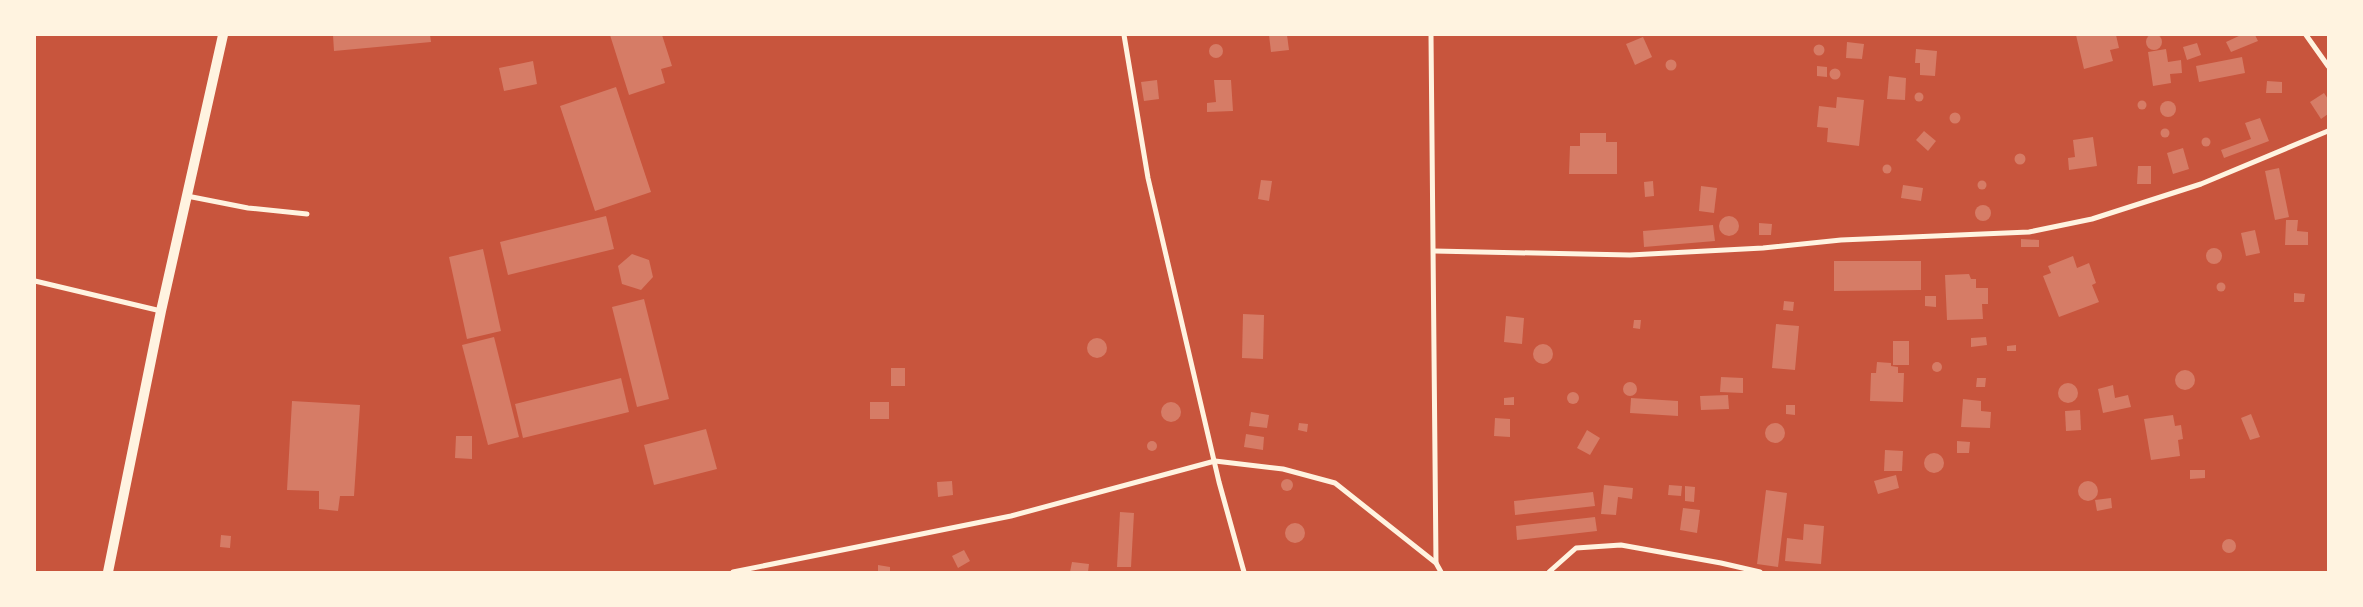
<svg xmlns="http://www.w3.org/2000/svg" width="2363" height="607" font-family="'IBM Plex Serif',serif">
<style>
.building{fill:#d67c66}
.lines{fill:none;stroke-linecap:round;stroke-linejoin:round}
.minor{stroke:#fff3e0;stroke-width:5}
.secondary{stroke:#fff3e0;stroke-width:10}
</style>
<rect width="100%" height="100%" fill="#c8553d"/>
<!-- building -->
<g class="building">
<circle cx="2154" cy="42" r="8"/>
<path d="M333,35H430L431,42L334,51Z"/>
<path d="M610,35H662L672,66L661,69L665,83L629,95Z"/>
<path d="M1269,35H1287L1289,50L1271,52Z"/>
<path d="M2076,35H2116L2119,48L2110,50L2113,61L2084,69Z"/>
<path d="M2241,35H2255L2258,41L2231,52L2226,42Z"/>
<path d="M1643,37L1652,57L1635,65L1626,44Z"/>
<path d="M1847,42L1864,44L1862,59L1846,58Z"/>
<path d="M2197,43L2201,55L2187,60L2183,47Z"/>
<circle cx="1216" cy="51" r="7"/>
<circle cx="1819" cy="50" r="5.5"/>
<path d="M1916,49L1937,51L1935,76L1920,75V63H1915Z"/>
<path d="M2166,49L2168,62L2181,60L2182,73L2170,74L2171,83L2153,86L2148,52Z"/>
<path d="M2242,57L2245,73L2199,82L2196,66Z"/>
<circle cx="1671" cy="65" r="5.5"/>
<path d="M533,61L537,84L504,91L499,68Z"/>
<path d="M1817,66L1827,67V77L1817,76Z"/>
<circle cx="1835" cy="74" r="5.5"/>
<path d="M1889,76L1906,78L1905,100L1887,99Z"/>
<path d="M1157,80L1159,99L1144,101L1141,82Z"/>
<path d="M1214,80H1231L1233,111L1207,112V103L1216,102Z"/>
<path d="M2267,81L2282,82V93H2266Z"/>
<path d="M616,87L651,192L595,211L560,106Z"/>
<circle cx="1919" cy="97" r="4.5"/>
<path d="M2324,93L2328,99V114L2321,119L2310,102Z"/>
<path d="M1837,97L1864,100L1859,146L1827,142L1828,128L1817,127L1819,106L1836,108Z"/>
<circle cx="2142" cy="105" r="4.5"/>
<circle cx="2168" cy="109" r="8"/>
<circle cx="1955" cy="118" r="5.5"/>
<path d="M2260,118L2269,141L2224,158L2221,150L2251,139L2245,123Z"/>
<circle cx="2165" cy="133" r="4.5"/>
<path d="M1924,131L1936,141L1928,151L1916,140Z"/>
<path d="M1580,133H1606V142H1617V174H1569L1570,146H1580Z"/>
<path d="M2093,137L2097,166L2069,170L2068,158L2075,157L2073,140Z"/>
<circle cx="2206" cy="142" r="4.5"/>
<path d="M2183,148L2189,169L2173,174L2167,153Z"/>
<circle cx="2020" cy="159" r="5.5"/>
<circle cx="1887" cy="169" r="4.5"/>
<path d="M2138,166H2151V184H2137Z"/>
<path d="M2279,168L2289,217L2275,220L2265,171Z"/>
<path d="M1261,180L1272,181L1269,201L1258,199Z"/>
<circle cx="1982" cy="185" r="4.5"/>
<path d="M1653,181L1654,196L1645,197L1644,182Z"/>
<path d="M1903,185L1923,188L1921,201L1901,198Z"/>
<path d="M1701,186L1717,188L1714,213L1699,211Z"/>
<circle cx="1983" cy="213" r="8"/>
<circle cx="1729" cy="226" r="10"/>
<path d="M606,216L614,249L508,275L500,242Z"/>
<path d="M2286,220H2298L2297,231L2308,232V245H2285Z"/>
<path d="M1759,223L1772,224L1771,235H1759Z"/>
<path d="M1713,225L1715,241L1644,247L1643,231Z"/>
<path d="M2255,230L2260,253L2246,256L2241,233Z"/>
<path d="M2021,239L2039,240V247H2021Z"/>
<circle cx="2214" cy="256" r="8"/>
<path d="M483,249L501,331L467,339L449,257Z"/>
<path d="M632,254L649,260L653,277L641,290L622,284L618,266Z"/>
<path d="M2073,256L2077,268L2089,263L2096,283L2092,285L2099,302L2059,317L2043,276L2051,273L2048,266Z"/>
<path d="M1834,261H1921V290L1834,291Z"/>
<path d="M1969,274L1971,279H1976V288H1988V304H1982L1983,319L1947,320L1945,275Z"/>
<circle cx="2221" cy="287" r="4.5"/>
<path d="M2294,293L2305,294L2304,302H2294Z"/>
<path d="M1925,296H1936V307L1925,306Z"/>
<path d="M644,299L669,399L637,407L612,307Z"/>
<path d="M1784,301L1794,302L1793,311L1783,310Z"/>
<path d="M1243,314L1264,315L1263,359L1242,358Z"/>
<path d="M1506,316L1524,318L1522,344L1504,342Z"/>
<path d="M1634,320H1641L1640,329L1633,328Z"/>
<path d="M1776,324L1799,326L1795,370L1772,368Z"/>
<path d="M494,337L519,437L488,445L462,345Z"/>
<path d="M1986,337L1987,345L1971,347V338Z"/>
<circle cx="1097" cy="348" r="10"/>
<rect x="1893" y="341" width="16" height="24"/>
<circle cx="1543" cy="354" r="10"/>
<path d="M2016,345V351H2007V346Z"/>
<path d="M1877,362L1891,363V366L1898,367V373H1904L1903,402L1870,401L1871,373H1876Z"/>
<circle cx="1937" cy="367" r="5"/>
<rect x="891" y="368" width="14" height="18"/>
<circle cx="2185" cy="380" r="10"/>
<path d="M1721,377L1743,378V393L1720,392Z"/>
<path d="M621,378L629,412L523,438L515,404Z"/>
<path d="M1977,378H1986L1985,387H1976Z"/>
<circle cx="1630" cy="389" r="7"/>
<circle cx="2068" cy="393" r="10"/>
<path d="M2113,385L2115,398L2128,395L2131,407L2103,413L2098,389Z"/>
<circle cx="1573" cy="398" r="6"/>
<path d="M1728,395L1729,409L1701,410L1700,396Z"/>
<path d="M1514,397V405H1504V398Z"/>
<path d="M1631,398L1678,401V416L1630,413Z"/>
<path d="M1963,399L1981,401V411L1991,412L1990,428L1961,427Z"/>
<path d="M292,401L360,405L354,496H340L338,511L319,509V491L287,490Z"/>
<rect x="870" y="402" width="19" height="17"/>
<circle cx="1171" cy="412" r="10"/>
<path d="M1786,405H1795V415L1786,414Z"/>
<path d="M2080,410L2081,430L2066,431L2065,411Z"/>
<path d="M1251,412L1269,415L1267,428L1249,426Z"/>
<path d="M2251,414L2260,437L2250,440L2241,418Z"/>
<path d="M2173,415L2175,426L2181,425L2183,439L2178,440L2180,456L2151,460L2144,419Z"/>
<path d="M1495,418L1510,419V437L1494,436Z"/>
<circle cx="1775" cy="433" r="10"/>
<path d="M1299,423L1308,424L1307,432L1298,430Z"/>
<path d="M706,429L717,469L654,485L644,445Z"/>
<path d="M1587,430L1600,438L1590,455L1577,448Z"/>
<path d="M1246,434L1264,437L1263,450L1244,447Z"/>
<path d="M456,436H472V459L455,458Z"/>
<path d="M1957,441L1970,442L1969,453H1957Z"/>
<circle cx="1152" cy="446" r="5"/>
<path d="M1885,450L1903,451L1902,471H1884Z"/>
<circle cx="1934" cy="463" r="10"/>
<path d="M2190,470H2205V478L2190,479Z"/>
<path d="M1896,475L1899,488L1878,494L1874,481Z"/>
<circle cx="1287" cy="485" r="6"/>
<circle cx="2088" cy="491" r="10"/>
<path d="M952,481L953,495L938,497L937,482Z"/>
<path d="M1604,485L1633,488L1632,499L1618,497L1616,515L1601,514Z"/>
<path d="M1669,485L1682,486L1681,496L1668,495Z"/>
<path d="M1685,486L1695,487L1694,502L1685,501Z"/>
<path d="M1766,490L1787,493L1778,567L1757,564Z"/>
<path d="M1593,492L1595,506L1515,515L1514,501Z"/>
<path d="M2111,498L2112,508L2097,511L2095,500Z"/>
<path d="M1683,508L1700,510L1697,533L1680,530Z"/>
<path d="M1120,512L1134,513L1131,567H1117Z"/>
<path d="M1595,517L1597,531L1517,540L1516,526Z"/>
<circle cx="1295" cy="533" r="10"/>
<path d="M1804,524L1824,526L1821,564L1785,561L1787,538L1803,540Z"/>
<path d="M221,535L231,536L230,548L220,547Z"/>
<circle cx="2229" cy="546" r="7"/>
<path d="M964,550L970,561L958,568L952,556Z"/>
<path d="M1072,562L1089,564L1088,572H1070Z"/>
<path d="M878,565L890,567V572H878Z"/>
</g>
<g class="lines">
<!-- minor -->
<g class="minor">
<path d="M1124,35L1148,178L1219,482L1244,572"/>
<path d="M1431,35L1436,563"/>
<path d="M2306,35L2328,66"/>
<path d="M187,196L248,208L307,214"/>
<path d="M1434,251L1630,255L1763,248L1841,240L2029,232L2092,219L2201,184L2328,131"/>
<path d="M35,281L161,311"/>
<path d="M733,572L1011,516L1215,461L1283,469L1335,483L1436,563L1441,572"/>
<path d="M1549,572L1576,548L1621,545L1721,563L1760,572"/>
</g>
<!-- secondary -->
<path class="secondary" d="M108,572L161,311L223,35"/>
</g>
<!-- border -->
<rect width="2363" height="607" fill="none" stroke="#fff3e0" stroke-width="72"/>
</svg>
